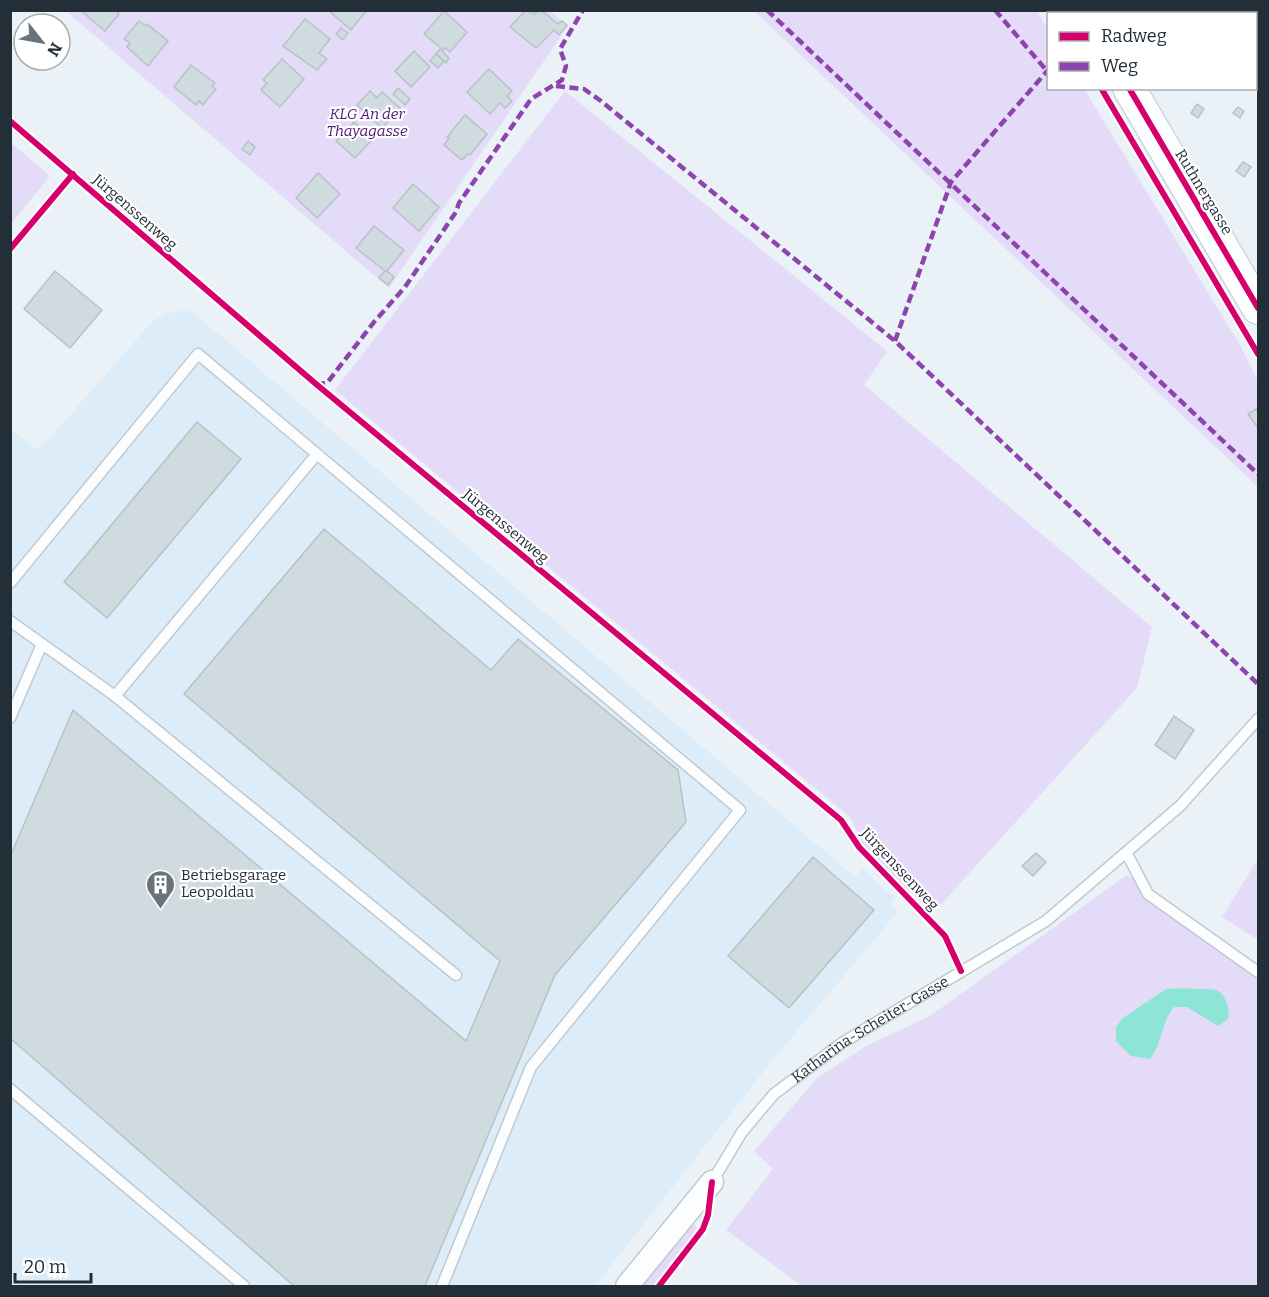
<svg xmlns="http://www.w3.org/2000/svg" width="1269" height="1297" font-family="Bitter,serif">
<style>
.built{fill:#ddecf9}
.green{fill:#e3dbf8}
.water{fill:#8ce5d5}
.building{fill:#d0dbdf;stroke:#b7c2c6;stroke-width:1.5}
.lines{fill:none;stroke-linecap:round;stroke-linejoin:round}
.lane-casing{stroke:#c1c9d0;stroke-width:13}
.street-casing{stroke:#c1c9d0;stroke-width:25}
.secondary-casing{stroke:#c1c9d0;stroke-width:34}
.lane{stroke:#fcfdfe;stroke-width:10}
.street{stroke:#fcfdfe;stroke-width:22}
.secondary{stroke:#fcfdfe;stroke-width:32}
.quiet{stroke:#8e44ad;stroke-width:4.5;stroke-dasharray:9 4.5;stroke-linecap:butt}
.cycleway-casing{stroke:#fff;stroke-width:10}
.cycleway{stroke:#d6006c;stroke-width:6}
.labels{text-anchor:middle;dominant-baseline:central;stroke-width:4.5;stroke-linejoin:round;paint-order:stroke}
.park-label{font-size:15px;font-style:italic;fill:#491772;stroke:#fff}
.street-label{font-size:15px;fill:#232f38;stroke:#fff}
.poi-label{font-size:15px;fill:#232f38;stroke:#fff;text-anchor:start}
</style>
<rect width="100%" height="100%" fill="#ebf2f7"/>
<!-- built -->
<path class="built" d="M185,310L194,313L855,877L862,869L895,898L890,904L898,912L771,1062L595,1286H11L10,428L35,449L46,442L152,322L165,314Z"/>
<!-- green -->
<g class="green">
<path d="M549,10L568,26L389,288L66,11Z"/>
<path d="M754,11H1037L1048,30V88L1084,89L1240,345L1258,381V487Z"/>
<path d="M565,91L887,351L864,385L1152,627L1137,688L938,908L923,904L864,846L850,817L335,390Z"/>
<path d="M11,143L50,176L11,224Z"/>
<path d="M1258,859V940L1222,917Z"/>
<path d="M1127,875L1258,966V1286H802L726,1230L773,1169L754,1151L817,1078L868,1045L930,1016Z"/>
<path d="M695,1225L697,1229L653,1286H641L686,1229Z"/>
</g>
<!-- water -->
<path class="water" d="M1186,988C1196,990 1208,988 1215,990C1225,992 1231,1010 1228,1019L1218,1026L1187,1007H1174C1162,1020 1162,1044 1150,1059L1131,1056L1116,1041V1027L1123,1018L1166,989Z"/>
<!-- building -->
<g class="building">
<path d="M80,10H116L119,14L105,31Z"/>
<path d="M328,10H367L351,30Z"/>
<path d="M526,10L533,14L541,10L558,24L562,21L567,25L559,35L554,30L536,48L510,27Z"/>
<path d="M1206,10H1235L1233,14H1204Z"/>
<path d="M1235,10H1258V18L1256,22V14H1233Z"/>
<path d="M444,11L467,32L450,52L445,48L442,51L449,58L446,63L436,54L441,48L424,34Z"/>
<path d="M1258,18V58L1256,63V22Z"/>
<path d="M305,19L330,39L319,53L327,59L317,70L283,46Z"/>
<path d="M139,21L146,26L147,24L168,41L148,66L127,47L130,43L124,39Z"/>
<path d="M341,28L348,33L343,40L336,34Z"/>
<path d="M414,51L430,67L411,87L395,71Z"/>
<path d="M436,54L444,61L438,68L430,61Z"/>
<path d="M1258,58V90L1256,88V63Z"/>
<path d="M282,59L304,79L280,107L261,90L267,83L263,80Z"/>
<path d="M191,65L215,83L212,86L216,89L203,105L199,101L196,105L174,87Z"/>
<path d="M489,69L512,91L507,96L512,101L505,108L500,103L490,114L467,92Z"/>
<path d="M398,88L410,99L405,105L393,94Z"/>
<path d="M370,91L377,98L382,92L400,108L382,128L357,105Z"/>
<path d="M1197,104L1204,109L1198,118L1191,113Z"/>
<path d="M1238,107L1244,111L1240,118L1233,113Z"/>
<path d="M465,115L487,134L470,155L468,154L462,160L444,145L449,138L447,137Z"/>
<path d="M354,122L373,139L355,158L336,141Z"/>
<path d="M248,141L255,147L250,155L242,149Z"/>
<path d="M1243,162L1251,167L1244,177L1236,171Z"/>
<path d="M318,173L340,194L317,218L296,198Z"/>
<path d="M413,184L439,207L419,231L393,208Z"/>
<path d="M374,226L404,250L387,271L394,277L388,285L379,278L385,271L356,248Z"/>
<path d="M55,271L102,310L70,348L24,309Z"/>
<path d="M1256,409L1258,412V428L1248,414Z"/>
<path d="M197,422L241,459L107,618L64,582Z"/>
<path d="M324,529L491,670L518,639L678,770L686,822L555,975L425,1286H294L10,1038V857L73,710L466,1041L500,961L184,694Z"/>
<path d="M1174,716L1194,730L1175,759L1155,745Z"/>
<path d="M1036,853L1046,862L1033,876L1022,866Z"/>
<path d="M813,857L874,910L789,1008L728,956Z"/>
</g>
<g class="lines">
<defs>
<g id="lane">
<path d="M10,583L198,354L740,810L531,1067L442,1286"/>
<path d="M10,621L115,696L456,975"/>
<path d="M115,696L317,454"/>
<path d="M10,718L42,644"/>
<path d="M1127,854L1148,894L1258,972"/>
<path d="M10,1089L244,1286"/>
<path id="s1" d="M712,1182L742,1132L774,1094L842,1043L1046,921L1180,806L1258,719"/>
</g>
<path id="street" d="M627,1286L712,1182"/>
<g id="secondary">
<path d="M1082,10L1084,14"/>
<path d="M1129,88L1258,308"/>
</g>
</defs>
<!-- lane casing -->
<use href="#lane" class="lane-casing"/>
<!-- street casing -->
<use href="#street" class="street-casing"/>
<!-- secondary casing -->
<use href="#secondary" class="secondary-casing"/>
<!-- lane -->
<use href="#lane" class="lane"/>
<!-- street -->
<use href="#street" class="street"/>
<!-- secondary -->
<use href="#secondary" class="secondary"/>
<!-- quiet -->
<g class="quiet">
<path d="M767,10L1258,474"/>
<path d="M995,10L1047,71"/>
<path d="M556,86L584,89L601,101L895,341L1258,684"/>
<path d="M895,341L951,182L1048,70"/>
<path d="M316,384L327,383L374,322L405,287L456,212L459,203L531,99L562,80L566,66L560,49L583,10"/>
</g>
<defs>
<g id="cycleway">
<path d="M1101,88L1258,354"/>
<path d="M1129,88L1258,308"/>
<path d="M10,121L316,384L841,820L859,847L945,936L961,971"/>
<path d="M10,249L73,174"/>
<path d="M659,1286L703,1229L708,1215L712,1182"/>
</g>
</defs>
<!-- cycleway casing -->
<use href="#cycleway" class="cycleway-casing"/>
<!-- cycleway -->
<use href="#cycleway" class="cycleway"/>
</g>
<!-- icons -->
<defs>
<symbol id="building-pin" viewBox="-11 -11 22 30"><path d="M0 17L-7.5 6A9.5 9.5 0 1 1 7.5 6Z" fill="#69737b" stroke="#fff"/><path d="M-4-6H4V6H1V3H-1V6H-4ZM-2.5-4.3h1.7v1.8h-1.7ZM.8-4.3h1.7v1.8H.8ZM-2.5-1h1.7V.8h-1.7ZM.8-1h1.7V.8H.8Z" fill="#fff"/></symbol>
</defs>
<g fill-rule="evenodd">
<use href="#building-pin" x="144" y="868" width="33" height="45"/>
</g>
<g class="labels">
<!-- park labels -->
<g class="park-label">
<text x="367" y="114">KLG An der<tspan x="367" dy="17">Thayagasse</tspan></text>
</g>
<!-- street labels -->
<g class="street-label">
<text transform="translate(1204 192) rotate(59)">Ruthnergasse</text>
<text transform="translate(135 212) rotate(41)">Jürgenssenweg</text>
<text transform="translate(506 526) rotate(40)">Jürgenssenweg</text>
<text transform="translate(900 869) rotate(47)">Jürgenssenweg</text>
<text stroke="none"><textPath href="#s1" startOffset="224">Katharina-Scheiter-Gasse</textPath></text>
</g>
<!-- poi labels -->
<g class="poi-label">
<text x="181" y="875">Betriebsgarage<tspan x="181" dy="17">Leopoldau</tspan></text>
</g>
</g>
<!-- border -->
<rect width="1269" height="1297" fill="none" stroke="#232f38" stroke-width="24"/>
<!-- legend -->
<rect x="1047" y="12" width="210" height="78" fill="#ffffff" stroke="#a7acaf" stroke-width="1.5"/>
<rect x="1059" y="32" width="30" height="9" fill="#d6006c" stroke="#a7acaf" stroke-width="1.5"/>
<text x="1101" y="42" font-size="18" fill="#232f38">Radweg</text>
<rect x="1059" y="62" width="30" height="9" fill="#8e44ad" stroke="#a7acaf" stroke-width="1.5"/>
<text x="1101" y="72" font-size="18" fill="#232f38">Weg</text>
<!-- north arrow -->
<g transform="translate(42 42) rotate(121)"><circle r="28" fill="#ffffff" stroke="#a7acaf" stroke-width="1.5"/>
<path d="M0-4.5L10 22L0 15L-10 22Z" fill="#69737b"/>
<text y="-9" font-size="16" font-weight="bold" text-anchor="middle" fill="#232f38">N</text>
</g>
<!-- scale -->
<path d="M15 1273v9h76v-9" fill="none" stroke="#232f38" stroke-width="3"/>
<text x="24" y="1273" font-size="18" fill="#232f38" stroke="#ffffff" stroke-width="4.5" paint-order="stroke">20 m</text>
</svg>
